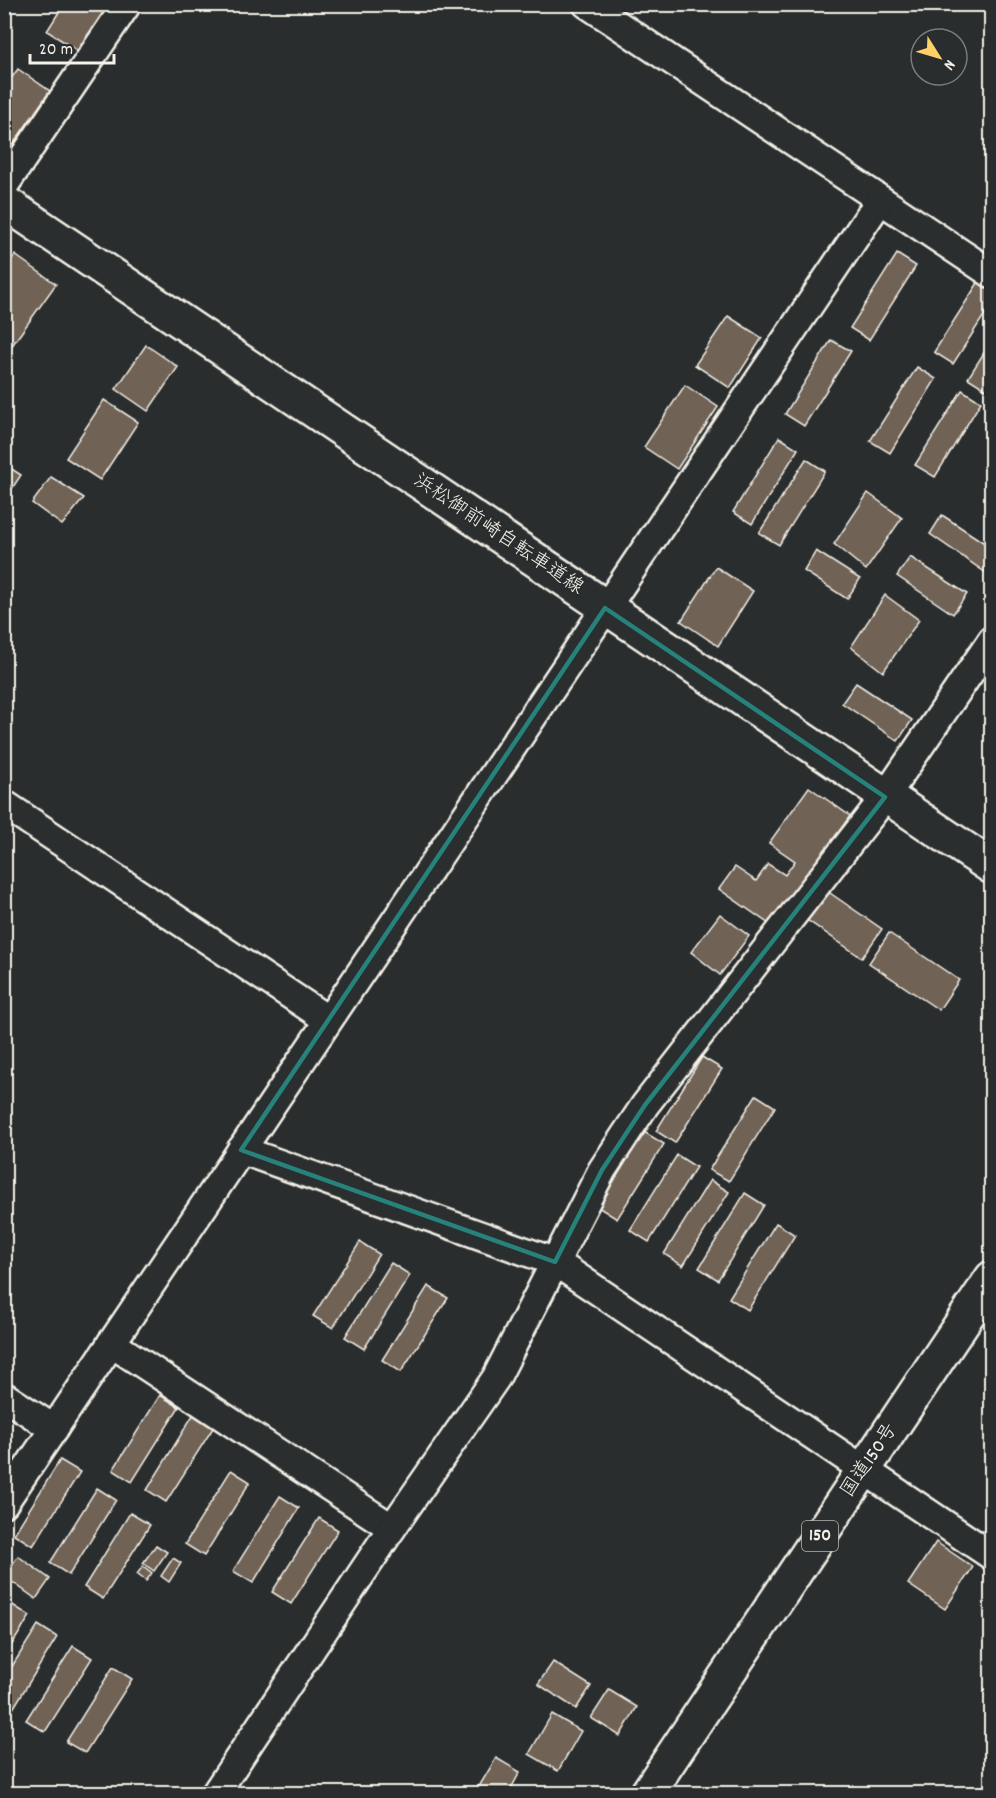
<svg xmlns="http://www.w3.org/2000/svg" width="996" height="1798" font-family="Dekko,'Klee One',sans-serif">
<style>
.building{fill:#6f6255;stroke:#f4f1e8;stroke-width:1.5}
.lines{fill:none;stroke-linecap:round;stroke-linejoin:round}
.street-casing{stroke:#f4f1e8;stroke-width:32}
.secondary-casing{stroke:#f4f1e8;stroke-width:38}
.highway-casing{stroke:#f4f1e8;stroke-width:38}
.street{stroke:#2a2d2e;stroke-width:27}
.secondary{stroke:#2a2d2e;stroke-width:33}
.highway{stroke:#2a2d2e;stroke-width:33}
.marked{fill:none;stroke:#26827a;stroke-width:4.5;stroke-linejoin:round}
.labels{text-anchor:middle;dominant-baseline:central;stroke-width:5;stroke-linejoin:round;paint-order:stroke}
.shield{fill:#2a2d2e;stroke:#b7b6b0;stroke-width:1.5}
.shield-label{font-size:18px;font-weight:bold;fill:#f4f1e8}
.street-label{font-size:20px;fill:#f4f1e8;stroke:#2a2d2e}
</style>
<rect width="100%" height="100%" fill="#2a2d2e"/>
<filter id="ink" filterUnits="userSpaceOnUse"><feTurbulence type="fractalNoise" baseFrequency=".0167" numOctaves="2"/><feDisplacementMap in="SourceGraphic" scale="12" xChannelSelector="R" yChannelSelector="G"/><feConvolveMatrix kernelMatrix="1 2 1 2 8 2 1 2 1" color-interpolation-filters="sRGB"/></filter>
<g filter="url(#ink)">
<!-- building -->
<g class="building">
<path d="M64,4H113L81,53L47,31Z"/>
<path d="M18,69L50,91L4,157V88Z"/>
<path d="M897,254L916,266L869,340L850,328Z"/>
<path d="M15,255L56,284L6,354L4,352V269Z"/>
<path d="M981,278L992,284V303L953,364L934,352Z"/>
<path d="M728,316L762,338L730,388L695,365Z"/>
<path d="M831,340L851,351L804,426L785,414Z"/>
<path d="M992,340V382L987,390L968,378Z"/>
<path d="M146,345L178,367L148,411L116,389Z"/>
<path d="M917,367L936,379L890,453L870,441Z"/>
<path d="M685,385L718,407L677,469L644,447Z"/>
<path d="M962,390L981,402L935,477L915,465Z"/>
<path d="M104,400L138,422L100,480L66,458Z"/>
<path d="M779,437L798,449L752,524L733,512Z"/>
<path d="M806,459L825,471L779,545L759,533Z"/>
<path d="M4,464L21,475L5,499L4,498Z"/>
<path d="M51,477L84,498L62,525L32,503Z"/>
<path d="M868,493L902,518L866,570L834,544Z"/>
<path d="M942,515L992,548V577L930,534Z"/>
<path d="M816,551L860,579L847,599L804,571Z"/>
<path d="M910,557L967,594L953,614L897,576Z"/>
<path d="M716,567L753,591L718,646L681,621Z"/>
<path d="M885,595L919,620L883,672L851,647Z"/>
<path d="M856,683L912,720L898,741L842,703Z"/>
<path d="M809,787L850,816L772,926L719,889L735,867L756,881L768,864L785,875L795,861L769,843Z"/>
<path d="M827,891L882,929L862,958L807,920Z"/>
<path d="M720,914L749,936L720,975L691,952Z"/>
<path d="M889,933L959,980L939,1010L869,963Z"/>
<path d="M702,1057L722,1069L675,1143L656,1131Z"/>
<path d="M756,1095L775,1107L729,1181L709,1170Z"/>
<path d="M644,1132L664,1144L617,1219L598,1207Z"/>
<path d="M677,1155L696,1167L649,1242L630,1230Z"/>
<path d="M710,1180L729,1192L683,1266L664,1254Z"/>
<path d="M745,1193L764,1205L718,1280L699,1268Z"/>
<path d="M776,1223L795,1235L748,1310L729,1298Z"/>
<path d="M360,1242L379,1254L333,1328L313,1316Z"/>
<path d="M391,1263L410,1275L364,1349L345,1337Z"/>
<path d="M428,1286L448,1298L401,1372L382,1360Z"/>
<path d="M160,1395L179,1407L132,1482L113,1470Z"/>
<path d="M193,1415L213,1428L166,1502L147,1490Z"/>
<path d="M60,1460L80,1472L33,1546L14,1534Z"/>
<path d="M231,1470L250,1482L204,1556L185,1544Z"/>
<path d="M97,1488L116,1500L69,1575L50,1563Z"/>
<path d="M280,1496L299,1508L253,1583L233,1571Z"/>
<path d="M130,1513L150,1525L103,1599L84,1587Z"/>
<path d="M319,1518L338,1530L291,1604L272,1592Z"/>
<path d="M936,1542L973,1567L945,1609L908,1584Z"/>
<path d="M156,1545L167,1552L154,1571L143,1563Z"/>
<path d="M18,1556L50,1579L36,1599L4,1576Z"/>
<path d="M173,1558L181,1563L169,1582L161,1576Z"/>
<path d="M143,1566L152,1573L146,1581L137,1574Z"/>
<path d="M11,1604L30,1616L4,1657V1615Z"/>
<path d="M38,1625L57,1637L11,1712L4,1708V1679Z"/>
<path d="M73,1646L92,1658L45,1732L26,1720Z"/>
<path d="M553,1662L591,1686L576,1709L538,1684Z"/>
<path d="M113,1667L132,1679L85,1753L66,1742Z"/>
<path d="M609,1690L637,1707L620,1736L591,1718Z"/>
<path d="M552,1714L581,1731L558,1771L529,1754Z"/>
<path d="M496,1758L520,1772L508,1794H484L477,1790Z"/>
</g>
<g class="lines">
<defs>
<g id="street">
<path d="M587,4L992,274"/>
<path d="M4,186L127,4"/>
<path d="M4,804L328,1020"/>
<path d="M241,1150L555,1262L992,1556"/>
<path d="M111,1343L392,1528"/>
<path d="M4,1396L54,1429"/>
<path d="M4,1503L880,200"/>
<path d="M215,1794L392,1528L496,1378L602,1170L645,1105L885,797L992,640"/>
</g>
<path id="secondary" d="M4,202L992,867"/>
<path id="highway" d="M647,1794L992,1278"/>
</defs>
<!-- street casing -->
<use href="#street" class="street-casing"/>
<!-- secondary casing -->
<use href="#secondary" class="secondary-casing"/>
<!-- highway casing -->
<use href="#highway" class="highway-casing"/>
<!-- street -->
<use href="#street" class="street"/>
<!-- secondary -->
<use href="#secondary" class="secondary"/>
<!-- highway -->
<use href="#highway" class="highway"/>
</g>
</g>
<!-- marked area -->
<path class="marked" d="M605,608L885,797L645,1105L602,1170L555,1262L241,1150Z"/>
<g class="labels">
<!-- shield labels -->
<rect class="shield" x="802" y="1521" width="36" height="30" rx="4.5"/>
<g class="shield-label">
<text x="820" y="1536">150</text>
</g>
<!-- street labels -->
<g class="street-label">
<text transform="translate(498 535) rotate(34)">浜松御前崎自転車道線</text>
<text transform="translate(870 1461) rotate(-56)">国道150号</text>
</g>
</g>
<!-- margin -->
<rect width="996" height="1798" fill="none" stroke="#2a2d2e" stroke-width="24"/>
<rect x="12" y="12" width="972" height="1774" fill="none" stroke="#f4f1e8" stroke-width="2" filter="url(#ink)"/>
<!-- north arrow -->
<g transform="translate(939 57) rotate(127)"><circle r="28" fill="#2a2d2e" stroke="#7b7b78" stroke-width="1.5"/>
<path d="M0-4.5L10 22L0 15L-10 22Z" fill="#ffd166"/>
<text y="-9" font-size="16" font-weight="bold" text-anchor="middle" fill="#f4f1e8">N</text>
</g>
<!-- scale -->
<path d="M30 54v9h84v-9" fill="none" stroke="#f4f1e8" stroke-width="3"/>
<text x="39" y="54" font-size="18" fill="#f4f1e8" stroke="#2a2d2e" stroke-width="4.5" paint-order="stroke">20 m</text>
</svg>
